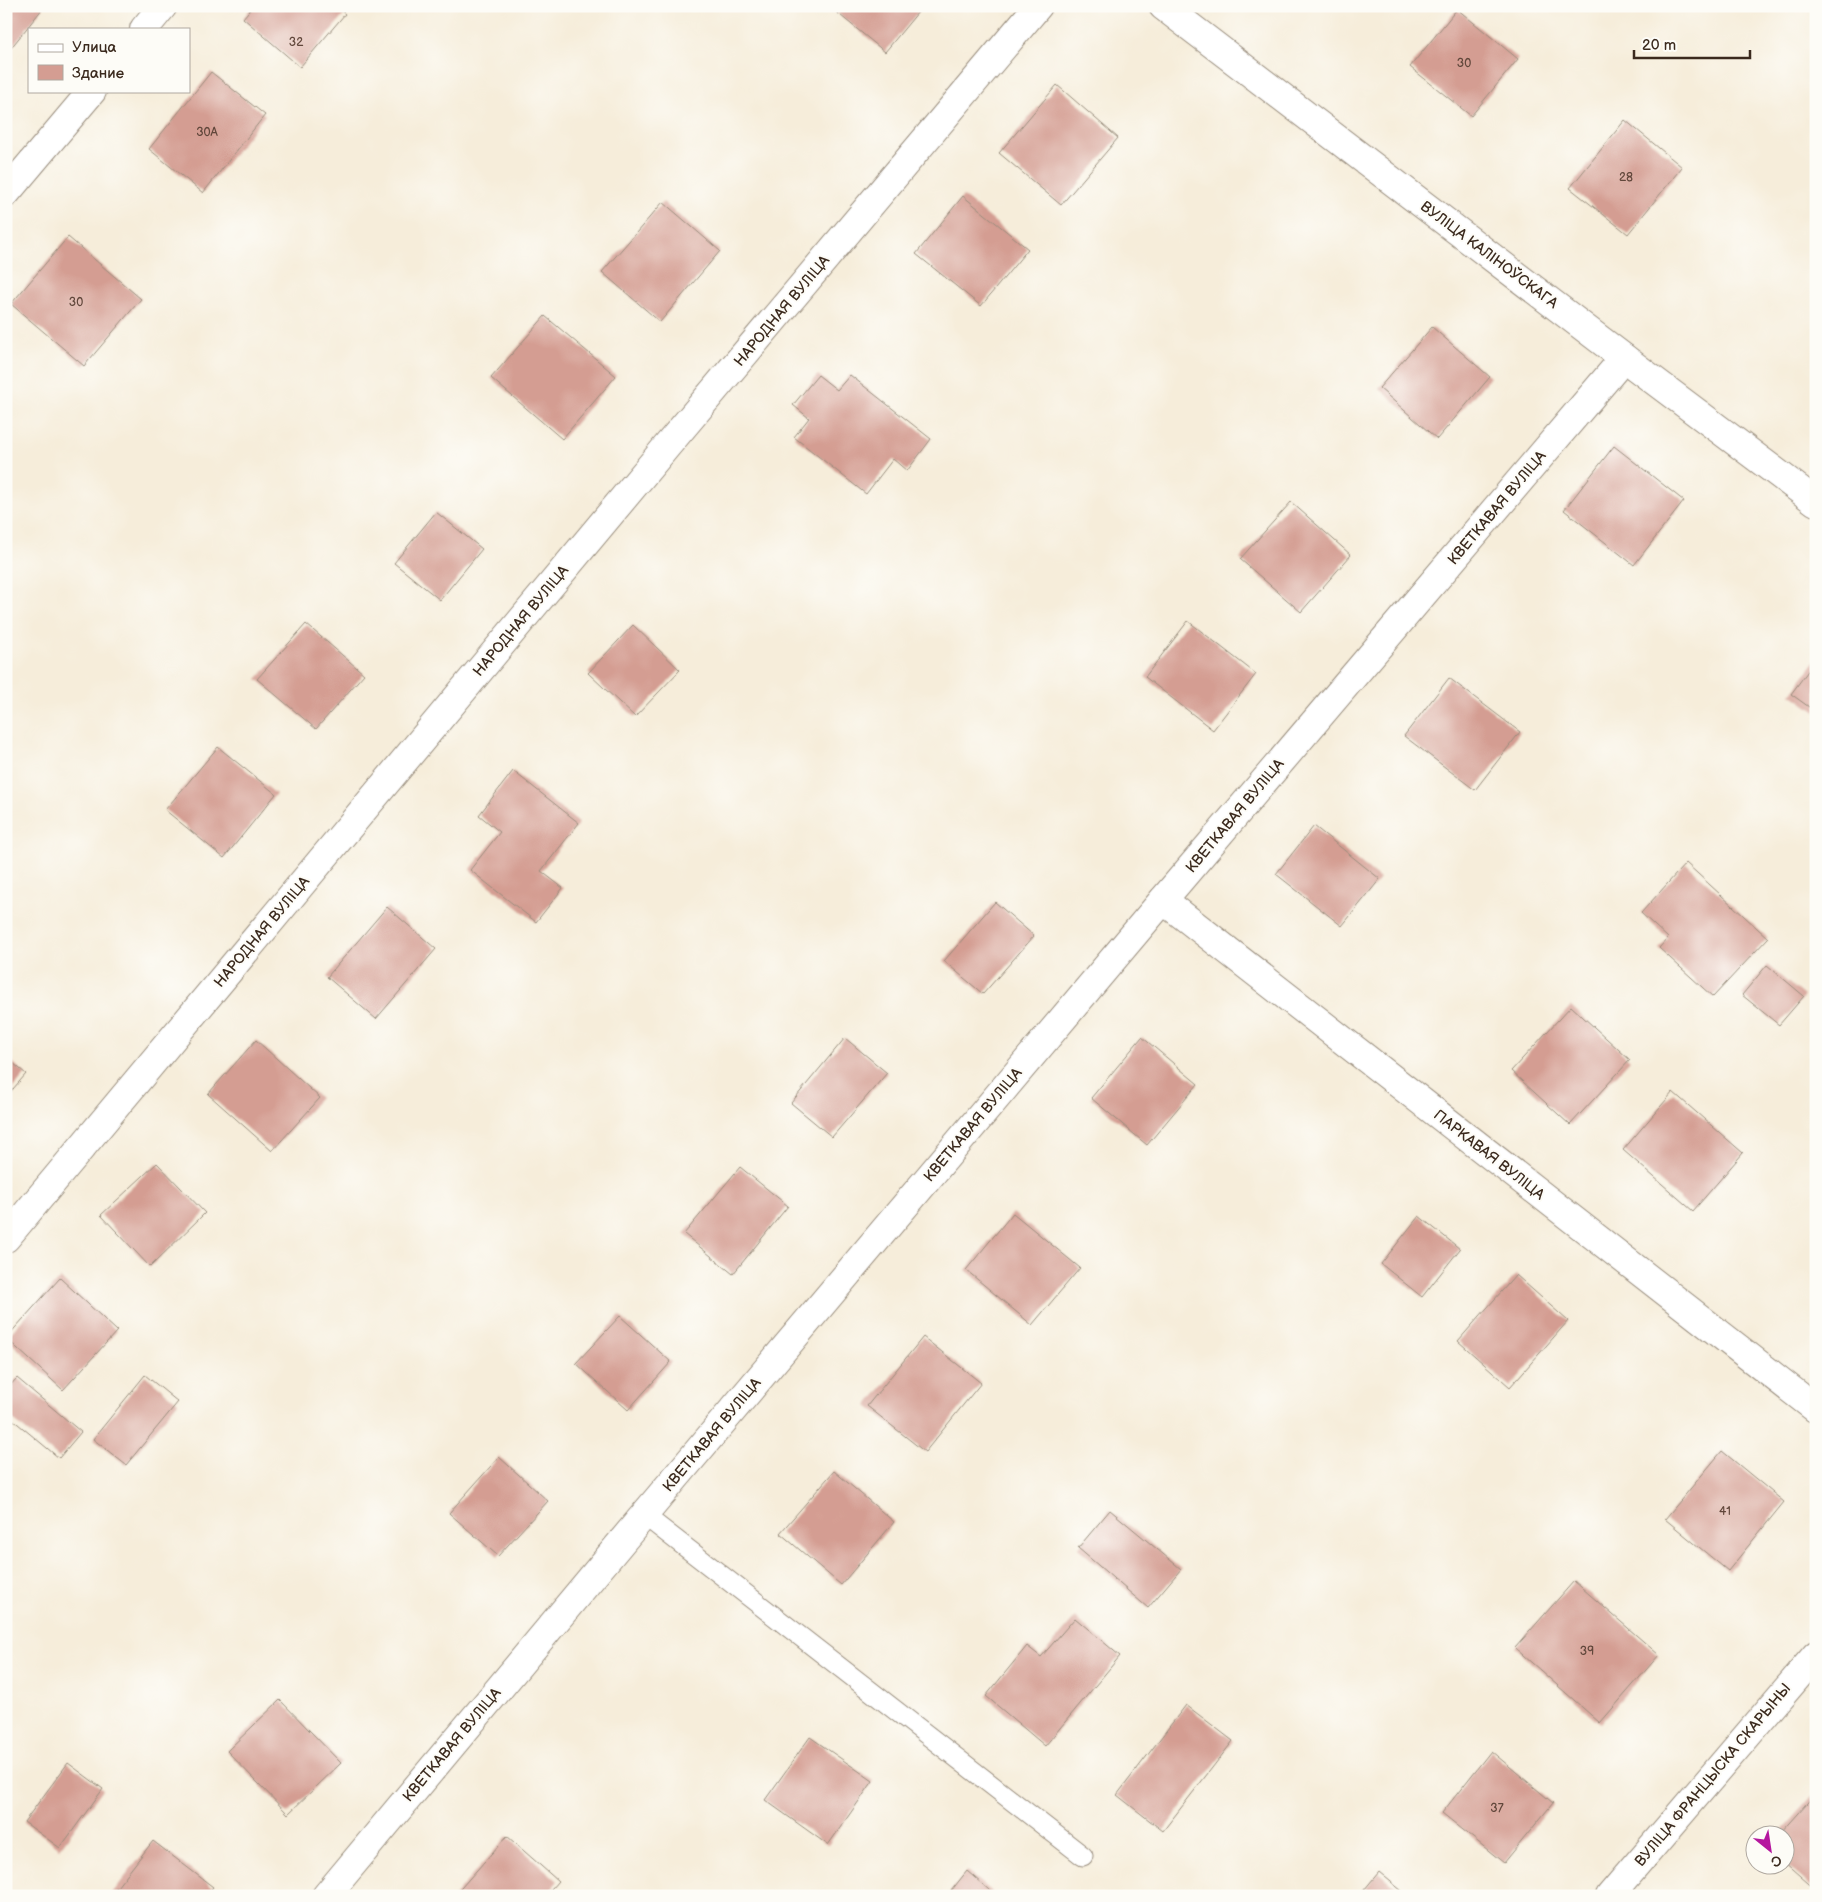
<svg xmlns="http://www.w3.org/2000/svg" width="1822" height="1902" font-family="'Balsamiq Sans',sans-serif">
<style>
.building{fill:#d49d92}
.lines{fill:none;stroke-linecap:round;stroke-linejoin:round}
.lane-casing{stroke:#988c7c;stroke-width:21}
.street-casing{stroke:#988c7c;stroke-width:30}
.secondary-casing{stroke:#988c7c;stroke-width:30}
.lane{stroke:#fff;stroke-width:19}
.street{stroke:#fff;stroke-width:28}
.secondary{stroke:#fff;stroke-width:28}
.labels{text-anchor:middle;dominant-baseline:central;stroke-width:4;stroke-linejoin:round;paint-order:stroke}
.number-label{font-size:12px;fill:#61473b}
.street-label{font-size:15px;fill:#3b2a1e;stroke:#fdfcf7}
</style>
<rect width="100%" height="100%" fill="#fdfcf7"/>
<filter id="ink" filterUnits="userSpaceOnUse"><feTurbulence type="fractalNoise" baseFrequency=".02" numOctaves="2"/><feDisplacementMap in="SourceGraphic" scale="10" xChannelSelector="R" yChannelSelector="G"/><feConvolveMatrix kernelMatrix="1 2 1 2 8 2 1 2 1" color-interpolation-filters="sRGB"/></filter>
<filter id="wash" filterUnits="userSpaceOnUse"><feTurbulence type="fractalNoise" baseFrequency=".0096" numOctaves="4" result="noise"/><feDisplacementMap in="SourceGraphic" scale="20" xChannelSelector="R" yChannelSelector="G"/><feGaussianBlur stdDeviation="1.12" result="paint"/><feColorMatrix in="noise" values="0 0 0 0 0 0 0 0 0 0 0 0 0 0 0 0 0 1.4 0 .05"/><feComposite in="paint" operator="in"/></filter>
<g filter="url(#wash)">
<rect width="100%" height="100%" fill="#f6edda"/>
<g id="blocks">
<!-- building -->
<g class="building">
<path d="M6,6H40L43,8L6,54Z"/>
<path d="M253,6H336L345,14L300,67L243,18Z"/>
<path d="M829,6H923L885,52Z"/>
<path d="M1457,9L1518,59L1471,116L1410,67Z"/>
<path d="M211,72L265,115L203,193L149,149Z"/>
<path d="M1057,85L1118,138L1061,205L999,153Z"/>
<path d="M1625,120L1682,167L1628,234L1570,188Z"/>
<path d="M963,196L1028,249L981,306L916,254Z"/>
<path d="M663,202L720,251L660,322L602,272Z"/>
<path d="M68,237L141,299L84,366L11,304Z"/>
<path d="M545,316L616,376L562,439L491,378Z"/>
<path d="M1432,327L1490,377L1437,439L1379,388Z"/>
<path d="M818,375L837,390L850,375L931,439L907,471L893,459L866,494L794,437L809,418L793,405Z"/>
<path d="M1614,446L1684,501L1634,565L1564,510Z"/>
<path d="M1291,502L1351,555L1301,612L1240,559Z"/>
<path d="M436,512L482,549L440,600L394,563Z"/>
<path d="M1188,621L1256,674L1213,730L1145,677Z"/>
<path d="M306,624L364,674L316,729L257,679Z"/>
<path d="M633,625L680,670L635,717L588,673Z"/>
<path d="M1816,660V712L1791,694Z"/>
<path d="M1449,678L1520,732L1475,790L1404,736Z"/>
<path d="M218,747L276,794L224,858L165,810Z"/>
<path d="M513,771L579,823L541,871L563,888L536,922L470,870L500,832L479,815Z"/>
<path d="M1314,826L1380,879L1342,926L1276,874Z"/>
<path d="M1686,863L1768,938L1713,997L1659,948L1668,938L1641,913Z"/>
<path d="M995,902L1034,936L983,994L944,961Z"/>
<path d="M387,907L436,949L376,1019L327,977Z"/>
<path d="M1767,965L1804,996L1779,1025L1742,995Z"/>
<path d="M1571,1006L1630,1060L1570,1125L1511,1071Z"/>
<path d="M1142,1037L1198,1084L1147,1145L1091,1098Z"/>
<path d="M845,1038L887,1073L832,1137L791,1103Z"/>
<path d="M256,1040L320,1098L272,1151L208,1094Z"/>
<path d="M6,1057L26,1074L6,1097Z"/>
<path d="M1673,1092L1743,1153L1693,1211L1623,1150Z"/>
<path d="M157,1163L205,1213L150,1267L101,1215Z"/>
<path d="M740,1167L788,1206L733,1274L684,1234Z"/>
<path d="M1013,1213L1080,1268L1032,1325L966,1270Z"/>
<path d="M1419,1216L1460,1249L1422,1297L1381,1264Z"/>
<path d="M1516,1275L1568,1321L1510,1387L1458,1341Z"/>
<path d="M60,1278L117,1331L63,1390L6,1338Z"/>
<path d="M620,1316L671,1362L628,1410L576,1363Z"/>
<path d="M923,1337L981,1383L925,1452L867,1406Z"/>
<path d="M145,1375L178,1402L126,1465L93,1439Z"/>
<path d="M17,1378L81,1432L59,1458L6,1414V1390Z"/>
<path d="M1722,1451L1784,1502L1728,1571L1665,1519Z"/>
<path d="M499,1457L548,1501L498,1556L449,1513Z"/>
<path d="M834,1471L894,1522L841,1585L780,1533Z"/>
<path d="M1110,1510L1181,1569L1148,1608L1078,1548Z"/>
<path d="M1574,1581L1659,1655L1600,1723L1515,1648Z"/>
<path d="M1075,1618L1120,1656L1045,1746L986,1696L1027,1646L1041,1657Z"/>
<path d="M280,1700L341,1763L288,1814L227,1751Z"/>
<path d="M1186,1705L1233,1741L1163,1831L1117,1795Z"/>
<path d="M810,1737L873,1781L828,1845L765,1800Z"/>
<path d="M1491,1751L1553,1803L1504,1863L1442,1813Z"/>
<path d="M68,1763L103,1789L60,1848L24,1822Z"/>
<path d="M1816,1793V1890L1784,1862V1834H1779Z"/>
<path d="M507,1836L558,1881L545,1896H454Z"/>
<path d="M153,1841L213,1887L206,1896H110Z"/>
<path d="M967,1871L996,1896H947Z"/>
<path d="M1379,1872L1408,1896H1359Z"/>
</g>
</g>
</g>
<g filter="url(#ink)">
<use href="#blocks" fill-opacity="0" stroke="#988c7c" stroke-width="1"/>
<g class="lines">
<defs>
<path id="lane" d="M644,1515L1083,1856"/>
<g id="street">
<path d="M144,29L163,6"/>
<path d="M6,193L92,91"/>
<path d="M1163,900L1816,1409"/>
<path d="M6,1238L667,446L1038,6"/>
<path d="M326,1896L644,1515L1163,900L1624,358"/>
</g>
<g id="secondary">
<path d="M1163,6L1624,358L1816,502"/>
<path d="M1610,1896L1816,1655"/>
</g>
</defs>
<!-- lane casing -->
<use href="#lane" class="lane-casing"/>
<!-- street casing -->
<use href="#street" class="street-casing"/>
<!-- secondary casing -->
<use href="#secondary" class="secondary-casing"/>
<!-- lane -->
<use href="#lane" class="lane"/>
<!-- street -->
<use href="#street" class="street"/>
<!-- secondary -->
<use href="#secondary" class="secondary"/>
</g>
</g>
<g class="labels">
<!-- number labels -->
<g class="number-label">
<text x="296" y="42">32</text>
<text x="1464" y="63">30</text>
<text x="207" y="132">30А</text>
<text x="1626" y="177">28</text>
<text x="76" y="302">30</text>
<text x="1725" y="1511">41</text>
<text x="1587" y="1651">39</text>
<text x="1497" y="1808">37</text>
</g>
<!-- street labels -->
<g class="street-label">
<text transform="translate(1489 255) rotate(37)">ВУЛІЦА КАЛІНОЎСКАГА</text>
<text transform="translate(782 311) rotate(-50)">НАРОДНАЯ ВУЛІЦА</text>
<text transform="translate(1497 508) rotate(-50)">КВЕТКАВАЯ ВУЛІЦА</text>
<text transform="translate(521 621) rotate(-50)">НАРОДНАЯ ВУЛІЦА</text>
<text transform="translate(1235 816) rotate(-50)">КВЕТКАВАЯ ВУЛІЦА</text>
<text transform="translate(262 932) rotate(-50)">НАРОДНАЯ ВУЛІЦА</text>
<text transform="translate(973 1125) rotate(-50)">КВЕТКАВАЯ ВУЛІЦА</text>
<text transform="translate(1489 1155) rotate(38)">ПАРКАВАЯ ВУЛІЦА</text>
<text transform="translate(712 1435) rotate(-50)">КВЕТКАВАЯ ВУЛІЦА</text>
<text transform="translate(452 1745) rotate(-50)">КВЕТКАВАЯ ВУЛІЦА</text>
<text transform="translate(1713 1775) rotate(-50)">ВУЛІЦА ФРАНЦЫСКА СКАРЫНЫ</text>
</g>
</g>
<!-- margin -->
<rect width="1822" height="1902" fill="none" stroke="#fdfcf7" stroke-width="25"/>
<!-- legend -->
<rect x="28" y="28" width="162" height="65" fill="#fdfcf7" stroke="#afa8a0"/>
<rect x="38" y="44" width="25" height="8" fill="#ffffff" stroke="#afa8a0"/>
<text x="72" y="52" font-size="15" fill="#3b2a1e">Улица</text>
<rect x="38" y="65" width="25" height="15" fill="#d49d92" stroke="#afa8a0"/>
<text x="72" y="78" font-size="15" fill="#3b2a1e">Здание</text>
<!-- north arrow -->
<g transform="translate(1770 1850) rotate(150)"><circle r="24" fill="#fdfcf7" stroke="#afa8a0"/>
<path d="M0-4L9 19L0 12L-9 19Z" fill="#b5179e"/>
<text y="-8" font-size="14" font-weight="bold" text-anchor="middle" fill="#3b2a1e">С</text>
</g>
<!-- scale -->
<path d="M1634 50v8h116v-8" fill="none" stroke="#3b2a1e" stroke-width="2.5"/>
<text x="1642" y="50" font-size="15" fill="#3b2a1e" stroke="#fdfcf7" stroke-width="4" paint-order="stroke">20 m</text>
</svg>
